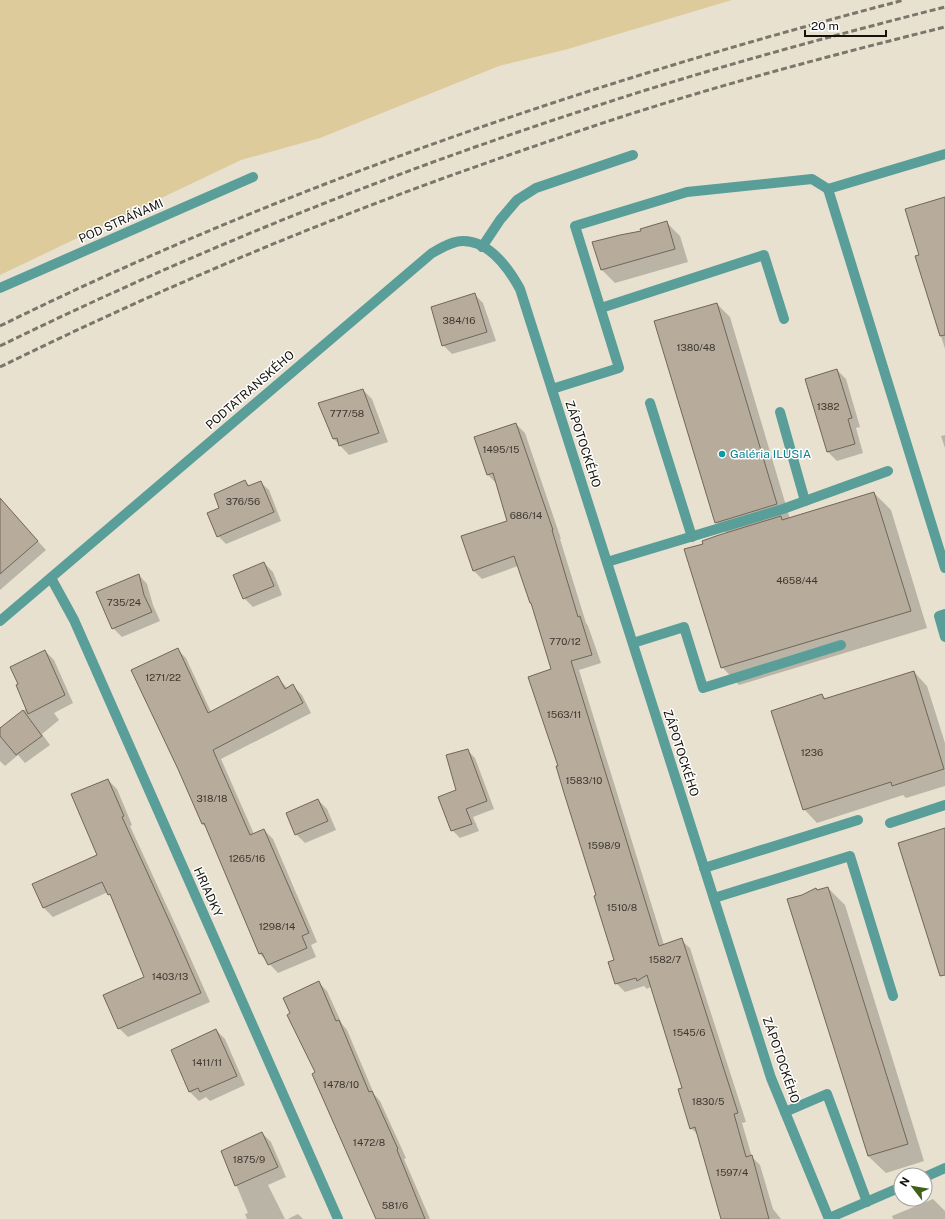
<svg xmlns="http://www.w3.org/2000/svg" width="945" height="1219" font-family="'Public Sans',sans-serif">
<style>
.green{fill:#decb9b}
.shadow{fill:#0003}
.building{fill:#b7ab9c;stroke:#716658}
.lines{fill:none;stroke-linecap:round;stroke-linejoin:round}
.minor{stroke:#599e98;stroke-width:10}
.rail{stroke:#7b766b;stroke-width:3;stroke-dasharray:6 3;stroke-linecap:butt}
.culture-dot{fill:#0f9aa8;stroke:#fff;stroke-width:1.5}
.labels{text-anchor:middle;dominant-baseline:central;stroke-width:3;stroke-linejoin:round;paint-order:stroke}
.number-label{font-size:10px;fill:#3e3830}
.street-label{font-size:12px;fill:#15120c;stroke:#fff}
.culture-label{font-size:12px;fill:#0d838f;stroke:#fff;text-anchor:start}
</style>
<rect width="100%" height="100%" fill="#e8e1cf"/>
<!-- green -->
<path class="green" d="M0,0H732L568,49L499,66L320,138L241,160L0,275Z"/>
<!-- shadow -->
<g class="shadow">
<path d="M945,198V349L917,257L920,256Z"/>
<path d="M667,223L680,236L688,262L615,283L602,270L642,232Z"/>
<path d="M474,294L483,303L496,341L452,354L443,345Z"/>
<path d="M717,304L730,317L790,519L874,493L891,510L927,628L739,685L722,667L704,544L727,534L716,522Z"/>
<path d="M837,370L846,379L860,427L856,428L863,453L837,461L828,452L806,379Z"/>
<path d="M363,390L372,399L388,442L349,455L334,439Z"/>
<path d="M516,424L525,433L561,539H560L586,623L588,626L601,663L579,670L664,945L681,940L690,948L746,1122L742,1123L752,1157L760,1165L773,1209L781,1219H729L699,1136L691,1128L683,1088L652,986L647,989L644,986L625,992L616,983L615,961L559,766L553,670L533,605L531,603L518,566L482,579L473,570L508,522L497,484L488,475Z"/>
<path d="M945,435V448L941,436Z"/>
<path d="M245,482L250,486L260,482L269,490L281,521L226,544L218,536L221,508Z"/>
<path d="M0,510L14,515L46,550L0,590Z"/>
<path d="M264,563L273,572L282,595L253,607L244,598Z"/>
<path d="M139,575L147,584L153,605L160,621L122,637L113,628Z"/>
<path d="M177,649L186,658L211,712L278,678L288,689L293,686L302,695L311,713L221,759L254,834L264,830L273,839L317,942L311,945L316,957L278,973L260,954L207,828L202,824L179,769Z"/>
<path d="M45,651L54,660L73,703L54,713L59,720L42,734L50,745L25,763L18,755L5,766L0,761V729L27,708Z"/>
<path d="M914,672L927,686L945,743V786L906,798L903,795L817,823L804,809L822,695L826,699Z"/>
<path d="M467,750L475,758L494,809L473,817L479,831L460,838L452,830L458,790Z"/>
<path d="M108,780L117,789L132,825L130,826L181,937L210,1002L128,1037L119,1028L145,977L112,898L108,892L53,917L44,908L33,885L99,855Z"/>
<path d="M318,800L327,809L336,830L305,843L296,834Z"/>
<path d="M828,888L845,905L924,1161L886,1173L868,1156L818,891Z"/>
<path d="M319,983L327,991L342,1024L347,1030L374,1094L380,1101L406,1158L404,1159L430,1219H378L316,1073Z"/>
<path d="M216,1030L225,1039L245,1085L210,1101L206,1097L199,1101L190,1092L173,1051Z"/>
<path d="M262,1133L271,1142L286,1177L268,1185L285,1219H247L245,1214L248,1213L222,1151Z"/>
<path d="M933,1199L945,1211V1219H893L892,1216Z"/>
<path d="M298,1214L303,1219H288Z"/>
</g>
<!-- building -->
<g class="building">
<path d="M945,197V335L940,336L915,256L919,255L905,209Z"/>
<path d="M667,221L675,249L601,270L592,242L620,235L641,231L640,229Z"/>
<path d="M475,293L487,332L442,346L431,307Z"/>
<path d="M717,303L777,504L715,523L654,321Z"/>
<path d="M837,369L852,418L848,419L855,444L827,452L805,379Z"/>
<path d="M363,389L379,433L339,446L337,438L333,439L318,403Z"/>
<path d="M516,423L553,530H552L578,617L580,616L592,655L571,661L659,946L682,938L738,1113L734,1114L746,1157L752,1155L769,1219H721L695,1127L690,1129L678,1089L682,1088L647,975L637,981L636,978L615,984L608,962L614,960L594,896L596,895L564,793L556,766H558L528,677L551,669L531,603H530L514,556L473,571L461,536L507,521L493,473L487,475L474,437Z"/>
<path d="M245,480L248,486L261,481L274,512L217,537L207,513L219,508L214,494Z"/>
<path d="M874,492L911,611L721,668L684,549L703,544L702,541L719,535L781,516L782,520Z"/>
<path d="M0,498L38,541L0,574Z"/>
<path d="M264,562L274,586L243,599L233,575Z"/>
<path d="M139,574L144,595L152,612L112,629L96,592Z"/>
<path d="M178,648L208,713L278,676L285,689L293,684L303,703L213,750L250,835L264,829L309,933L302,936L307,948L268,965L262,953L259,954L204,823L202,824L178,769L131,670Z"/>
<path d="M45,650L65,695L28,714L16,685L18,684L10,667Z"/>
<path d="M914,671L944,769L892,786L891,782L803,810L771,711L822,694L824,699Z"/>
<path d="M23,710L42,736L16,755L0,736V728Z"/>
<path d="M468,749L487,801L466,809L472,824L451,831L438,797L456,790L446,755Z"/>
<path d="M108,779L124,816L122,817L172,927L201,993L118,1029L103,995L144,977L110,894L108,895L102,882L43,908L32,884L97,855L71,794Z"/>
<path d="M318,799L328,821L295,835L286,813Z"/>
<path d="M945,828V975L940,976L898,843Z"/>
<path d="M828,887L908,1144L868,1156L787,899L802,895L816,888L817,890Z"/>
<path d="M319,981L336,1021L339,1020L369,1092L372,1091L398,1149L397,1150L425,1219H376L312,1074L315,1072L287,1015L290,1013L283,998Z"/>
<path d="M216,1029L237,1076L200,1092L198,1088L189,1092L171,1050Z"/>
<path d="M262,1132L278,1167L235,1186L221,1151Z"/>
</g>
<g class="lines">
<!-- minor -->
<g class="minor">
<path d="M945,154L828,189L945,568"/>
<path d="M482,247L500,220L517,200L536,188L633,155"/>
<path d="M0,288L253,177"/>
<path d="M601,308L764,255L784,319"/>
<path d="M552,389L619,368L575,226L687,192L812,179L828,189"/>
<path d="M650,403L692,537"/>
<path d="M780,412L805,501"/>
<path d="M607,562L783,509L888,471"/>
<path d="M51,578L74,620L338,1219"/>
<path d="M945,614L939,616L945,637"/>
<path d="M0,621L432,253C441,248 452,241 463,241C490,241 509,269 520,289L771,1078L829,1219"/>
<path d="M633,643L684,627L703,688L841,645"/>
<path d="M890,823L945,805"/>
<path d="M704,868L858,820"/>
<path d="M714,898L850,856L893,996"/>
<path d="M785,1112L827,1094L867,1202"/>
<path d="M925,1177L945,1168"/>
<path d="M829,1218L901,1187"/>
</g>
<!-- rail -->
<g class="rail">
<path d="M0,326C288,184 594,81 904,0"/>
<path d="M0,346C188,254 382,176 581,111C701,71 823,38 945,7"/>
<path d="M0,367C110,313 223,263 338,218C419,186 502,157 585,129C703,89 824,57 945,27"/>
</g>
</g>
<!-- markers -->
<circle class="culture-dot" cx="722" cy="454" r="4"/>
<g class="labels">
<!-- number labels -->
<g class="number-label">
<text x="459" y="320">384/16</text>
<text x="696" y="347">1380/48</text>
<text x="828" y="406">1382</text>
<text x="347" y="413">777/58</text>
<text x="501" y="449">1495/15</text>
<text x="243" y="501">376/56</text>
<text x="526" y="515">686/14</text>
<text x="797" y="580">4658/44</text>
<text x="124" y="602">735/24</text>
<text x="565" y="641">770/12</text>
<text x="163" y="677">1271/22</text>
<text x="564" y="714">1563/11</text>
<text x="812" y="752">1236</text>
<text x="584" y="780">1583/10</text>
<text x="212" y="798">318/18</text>
<text x="604" y="845">1598/9</text>
<text x="247" y="858">1265/16</text>
<text x="622" y="907">1510/8</text>
<text x="277" y="926">1298/14</text>
<text x="665" y="959">1582/7</text>
<text x="170" y="976">1403/13</text>
<text x="689" y="1032">1545/6</text>
<text x="207" y="1062">1411/11</text>
<text x="341" y="1084">1478/10</text>
<text x="708" y="1101">1830/5</text>
<text x="369" y="1142">1472/8</text>
<text x="249" y="1159">1875/9</text>
<text x="732" y="1172">1597/4</text>
<text x="395" y="1205">581/6</text>
</g>
<!-- street labels -->
<g class="street-label">
<text transform="translate(121 221) rotate(-24)">POD STRÁŇAMI</text>
<text transform="translate(250 390) rotate(-41)">PODTATRANSKÉHO</text>
<text transform="translate(583 444) rotate(72)">ZÁPOTOCKÉHO</text>
<text transform="translate(681 753) rotate(72)">ZÁPOTOCKÉHO</text>
<text transform="translate(208 892) rotate(66)">HRIADKY</text>
<text transform="translate(781 1060) rotate(71)">ZÁPOTOCKÉHO</text>
</g>
<!-- culture labels -->
<g class="culture-label">
<text x="730" y="454">Galéria ILUSIA</text>
</g>
</g>
<!-- north arrow -->
<g transform="translate(913 1187) rotate(301)"><circle r="19" fill="#ffffff" stroke="#a1a09e"/>
<path d="M0-3L7 15L0 10L-7 15Z" fill="#406117"/>
<text y="-6" font-size="11" font-weight="bold" text-anchor="middle" fill="#15120c">N</text>
</g>
<!-- scale -->
<path d="M805 30v6h81v-6" fill="none" stroke="#15120c" stroke-width="2"/>
<text x="811" y="30" font-size="12" fill="#15120c" stroke="#ffffff" stroke-width="3" paint-order="stroke">20 m</text>
</svg>
